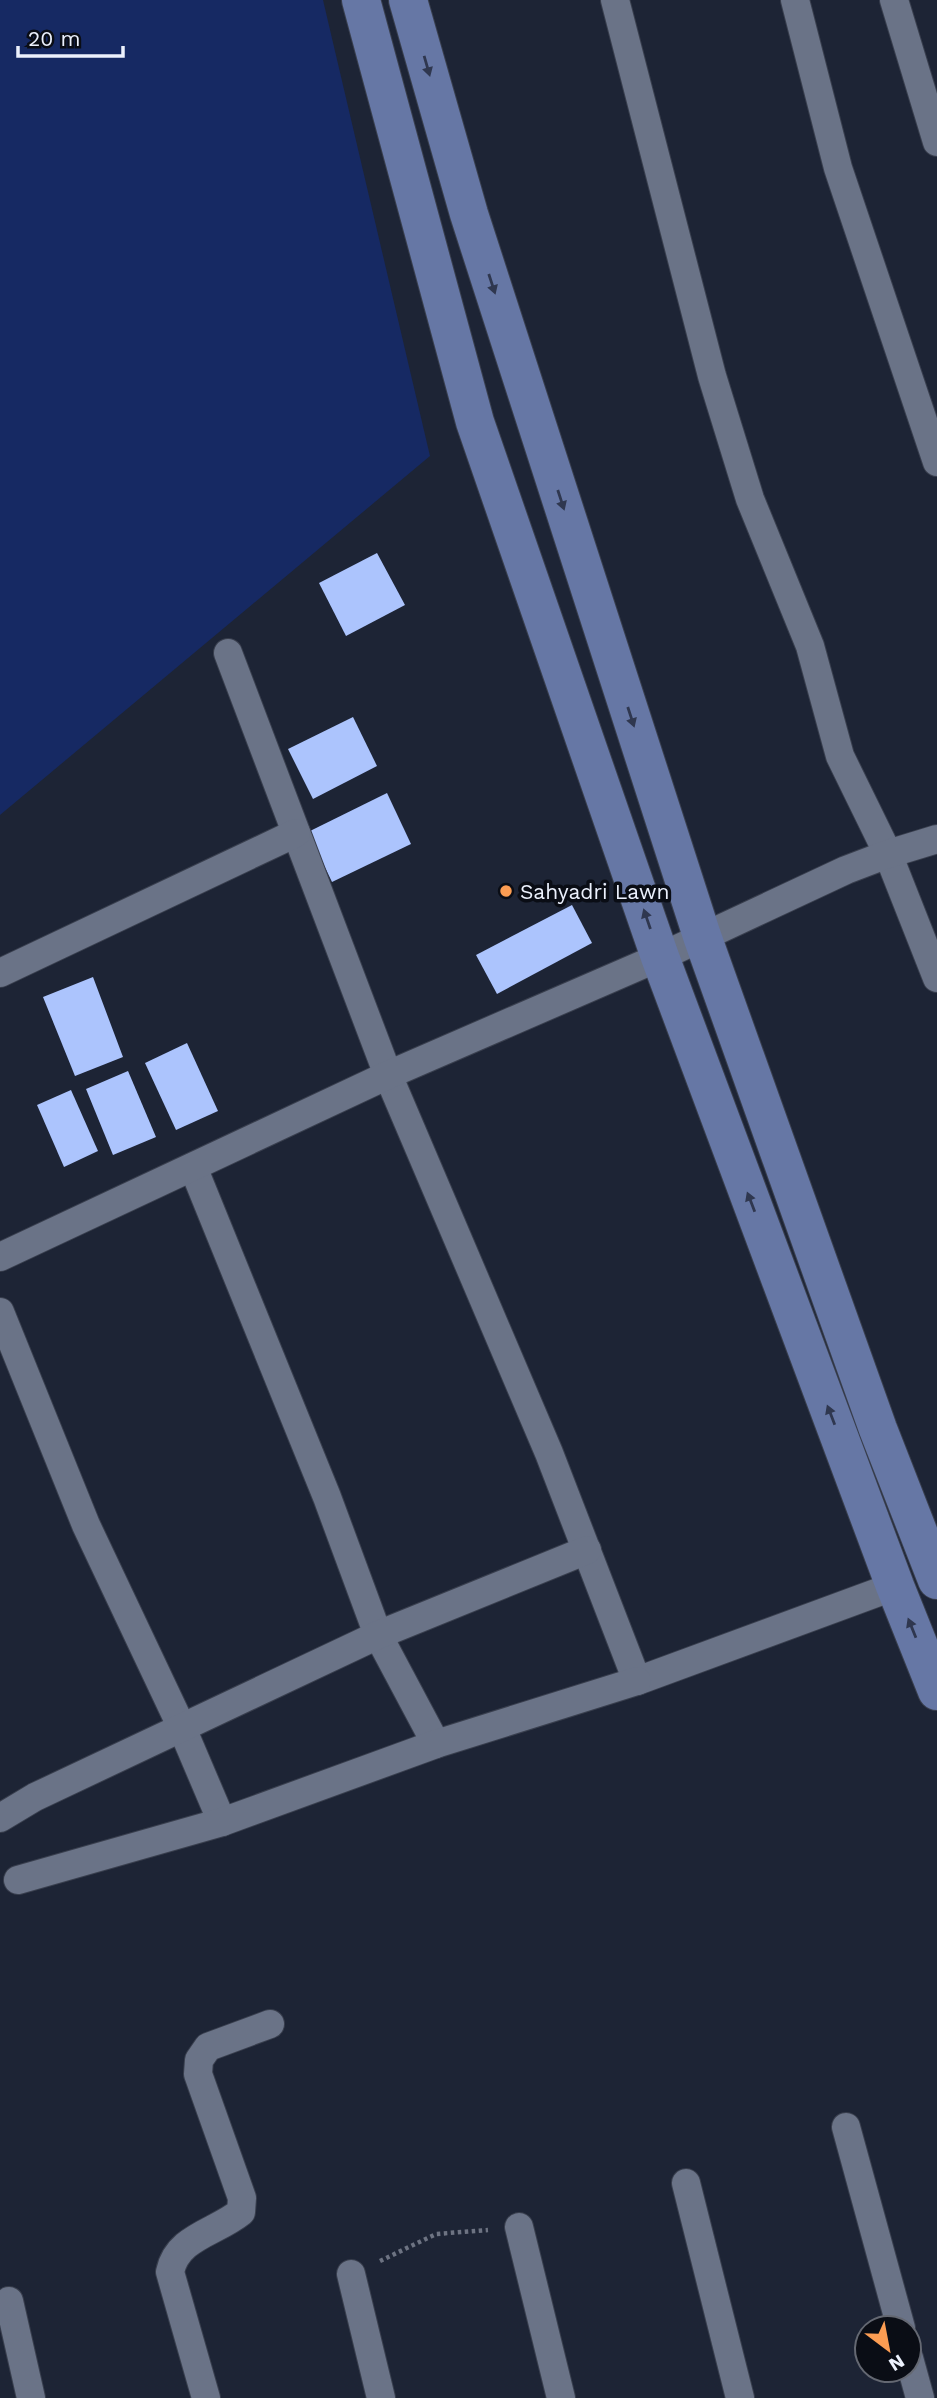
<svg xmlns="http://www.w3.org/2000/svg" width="937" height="2398" font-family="'Work Sans',sans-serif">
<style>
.green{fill:#162963}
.building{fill:#acc4fd}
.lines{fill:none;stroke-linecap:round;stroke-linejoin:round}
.street-casing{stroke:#393f4e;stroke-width:30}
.secondary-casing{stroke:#393f4e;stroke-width:40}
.path{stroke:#6d7382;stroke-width:4.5;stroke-dasharray:3.5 3.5;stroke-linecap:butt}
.street{stroke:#6a7387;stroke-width:28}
.secondary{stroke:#6677a5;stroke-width:38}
.oneway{fill:#2f374f}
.poi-dot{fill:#fc9d53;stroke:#0a0d15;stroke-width:2.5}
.labels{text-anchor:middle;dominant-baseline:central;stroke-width:7;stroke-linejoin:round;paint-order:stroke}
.poi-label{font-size:21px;fill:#ecf1fd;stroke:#0a0d15;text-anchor:start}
</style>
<rect width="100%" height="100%" fill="#1d2435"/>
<!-- green -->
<path class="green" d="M0,0H323L430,456L0,815Z"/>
<!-- building -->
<g class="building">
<path d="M377,553L405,605L346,636L319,583Z"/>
<path d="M353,717L377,766L313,799L288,749Z"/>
<path d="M387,793L411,844L332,882L308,832Z"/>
<path d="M572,905L592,943L497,994L476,955Z"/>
<path d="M93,977L123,1057L75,1076L43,997Z"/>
<path d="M187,1043L218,1111L176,1130L145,1063Z"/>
<path d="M128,1071L156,1137L113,1155L86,1089Z"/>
<path d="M71,1090L98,1151L64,1167L37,1105Z"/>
</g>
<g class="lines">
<defs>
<g id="street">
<path d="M615,0L712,376L750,499L810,646L840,756L888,854L937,978"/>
<path d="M795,0L838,168L937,462"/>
<path d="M894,0L937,142"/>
<path d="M228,653L388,1075L549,1453L637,1681L895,1586"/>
<path d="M0,973L296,833"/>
<path d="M193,1167L327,1497L378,1635L436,1744"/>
<path d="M0,1257L388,1075L660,957L846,870L888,854L937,839"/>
<path d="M0,1312L86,1525L182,1728L222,1822"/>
<path d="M0,1818L35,1797L378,1635L587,1550"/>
<path d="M18,1880L222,1822L436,1744L637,1681"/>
<path d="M846,2127L901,2328"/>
<path d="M686,2183L740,2398"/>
<path d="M519,2227L561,2398"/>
<path d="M351,2274L381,2398"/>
<path d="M9,2301L31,2398"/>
<path d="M909,2358L920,2398"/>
<path d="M206,2398L170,2272C177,2237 215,2233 241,2212L242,2198L198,2074L199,2060L208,2047L270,2024"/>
</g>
<g id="secondary">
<path d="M361,0L475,422L660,957L895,1586L937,1691"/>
<path d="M408,0L469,214L702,936L878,1429L937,1580"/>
</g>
</defs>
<!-- street casing -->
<use href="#street" class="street-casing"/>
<!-- secondary casing -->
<use href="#secondary" class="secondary-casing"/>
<!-- path -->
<path class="path" d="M380,2261L436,2234L488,2230"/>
<!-- street -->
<use href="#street" class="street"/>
<!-- secondary -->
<use href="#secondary" class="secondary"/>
</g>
<!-- one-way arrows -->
<defs><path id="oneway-solid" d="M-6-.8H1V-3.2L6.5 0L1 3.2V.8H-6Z" transform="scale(1.75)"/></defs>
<g class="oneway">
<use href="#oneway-solid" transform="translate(427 66) rotate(74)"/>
<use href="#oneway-solid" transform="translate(492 284) rotate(72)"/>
<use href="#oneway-solid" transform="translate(561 500) rotate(72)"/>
<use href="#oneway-solid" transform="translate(631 717) rotate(72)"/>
<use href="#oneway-solid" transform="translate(647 919) rotate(-109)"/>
<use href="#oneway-solid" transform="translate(751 1202) rotate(-111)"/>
<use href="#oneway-solid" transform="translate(831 1415) rotate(-111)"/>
<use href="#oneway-solid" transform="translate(912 1628) rotate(-112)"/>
</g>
<!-- markers -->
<circle class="poi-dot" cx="506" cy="891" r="7"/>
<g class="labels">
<!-- poi labels -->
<g class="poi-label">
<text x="520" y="891">Sahyadri Lawn</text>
</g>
</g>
<!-- north arrow -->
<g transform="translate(888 2349) rotate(148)"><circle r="33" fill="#0a0d15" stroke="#646872" stroke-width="2"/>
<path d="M0-5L12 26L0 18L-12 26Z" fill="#fc9d53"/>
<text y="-10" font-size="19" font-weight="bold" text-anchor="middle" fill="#ecf1fd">N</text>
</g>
<!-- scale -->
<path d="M18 46v10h105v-10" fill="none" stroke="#ecf1fd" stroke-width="3.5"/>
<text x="28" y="46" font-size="21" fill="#ecf1fd" stroke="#0a0d15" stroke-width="5" paint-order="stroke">20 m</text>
</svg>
